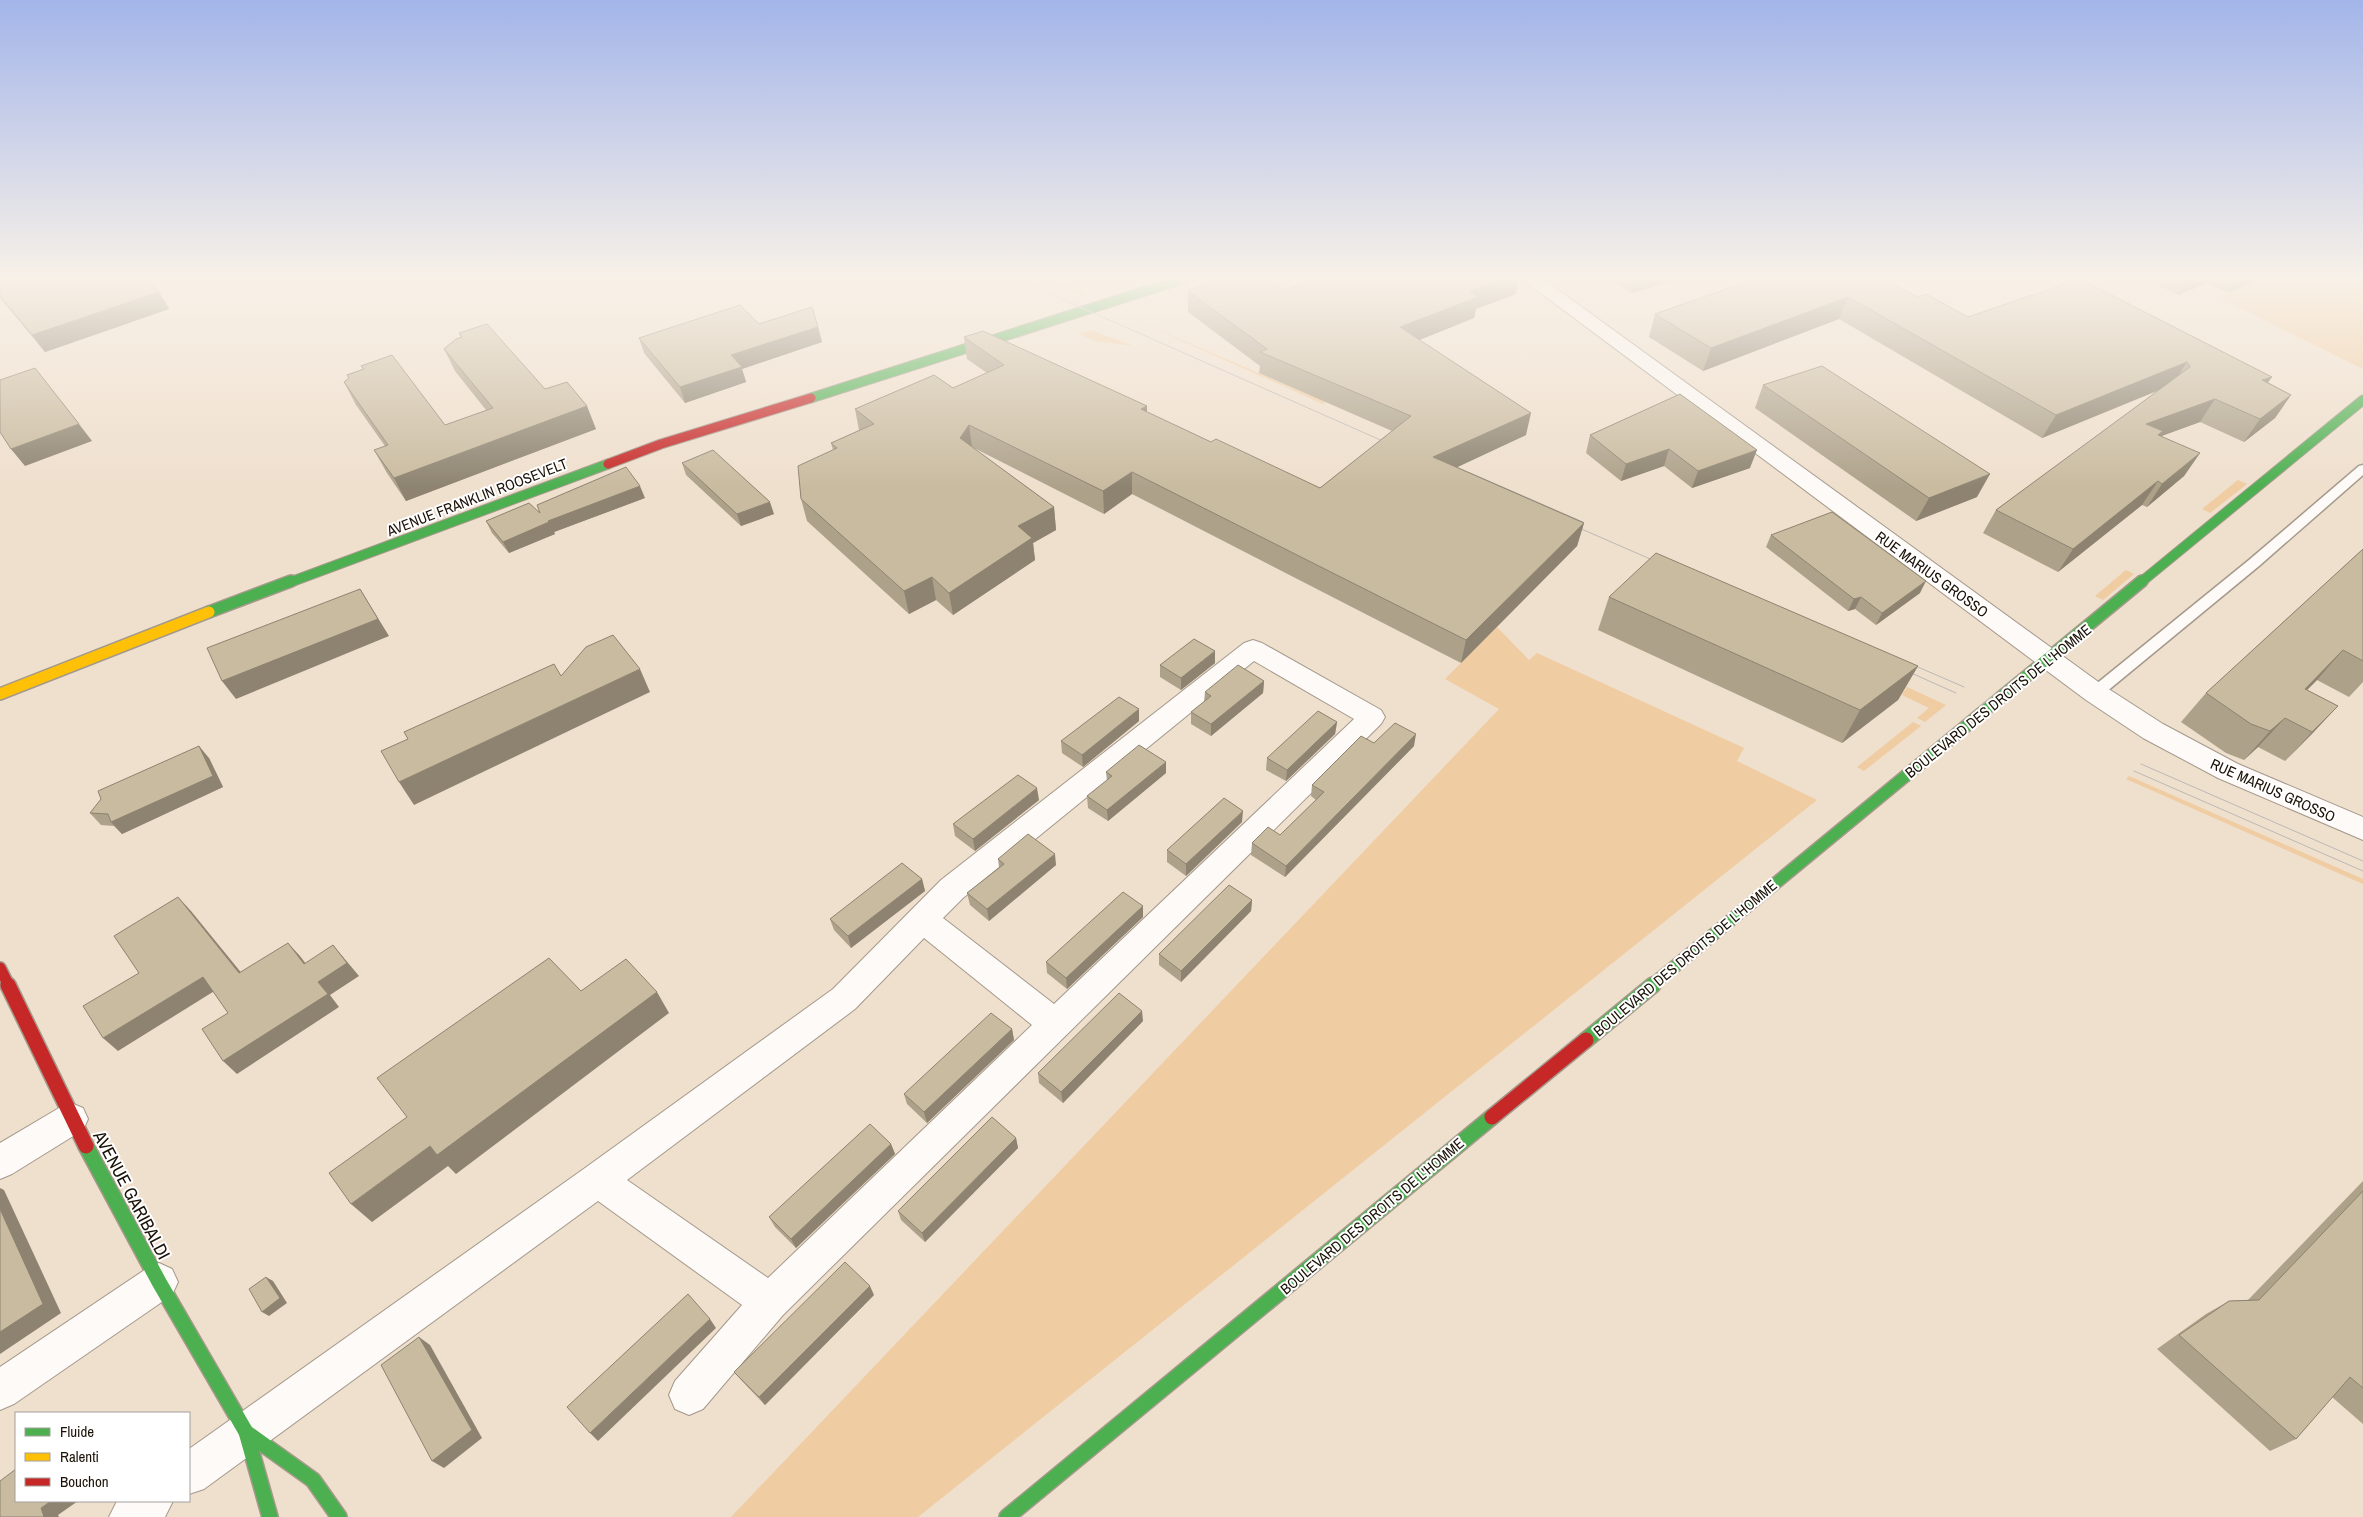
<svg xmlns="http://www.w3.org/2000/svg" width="2363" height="1517" font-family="'Archivo Narrow',sans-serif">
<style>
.green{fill:#f0cca2}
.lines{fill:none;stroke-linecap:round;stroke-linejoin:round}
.lane-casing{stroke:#a4998b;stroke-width:3}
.street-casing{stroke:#a4998b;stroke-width:2}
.fast-far2-casing{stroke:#a4998b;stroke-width:11}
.fast-far1-casing{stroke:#a4998b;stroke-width:14}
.fast-casing{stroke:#a4998b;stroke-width:18}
.slow-casing{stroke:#a4998b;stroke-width:14}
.jam-far2-casing{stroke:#a4998b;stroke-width:11}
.jam-far1-casing{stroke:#a4998b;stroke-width:14}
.jam-casing{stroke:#a4998b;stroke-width:18}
.lane{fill:#fdfaf8;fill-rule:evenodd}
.street{fill:#fdfaf8;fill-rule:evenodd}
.fast-far2{stroke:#4caf50;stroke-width:9}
.fast-far1{stroke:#4caf50;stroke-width:11}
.fast{stroke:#4caf50;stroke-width:15}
.slow{stroke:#ffc107;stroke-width:11}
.jam-far2{stroke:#c62828;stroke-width:9}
.jam-far1{stroke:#c62828;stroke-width:11}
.jam{stroke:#c62828;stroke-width:15}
.tram{stroke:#bcb9b4;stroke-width:1}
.fast-bridge-casing{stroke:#bfb0a8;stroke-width:14;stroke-linecap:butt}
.fast-bridge{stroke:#4caf50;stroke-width:11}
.wall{fill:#ada18a}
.shaded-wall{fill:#8d8370}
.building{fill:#c9bba0;stroke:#8d8370}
.labels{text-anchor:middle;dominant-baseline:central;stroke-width:4;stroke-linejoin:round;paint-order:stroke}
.street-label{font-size:15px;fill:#1b1207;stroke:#fff}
.near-street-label{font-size:18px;fill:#1b1207;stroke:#fff}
</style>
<rect width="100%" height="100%" fill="#efdfcd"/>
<!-- green -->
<g class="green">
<path d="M1031,276H1041L1086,294L1081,296L1079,293L1077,295Z"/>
<path d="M2264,276H2363V366L2361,368L2217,297Z"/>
<path d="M1137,321H1138L1326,402L1323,404Z"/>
<path d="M1091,330L1133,346L1095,341L1079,334Z"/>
<path d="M2238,480L2247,484L2210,513L2202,509Z"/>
<path d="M2126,570L2134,574L2103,600L2095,596Z"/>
<path d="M1497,627L1529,660L1537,653L1744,748L1737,761L1817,800L918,1517H731L1499,709L1445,679Z"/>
<path d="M1907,687L1946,705L1925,722L1917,718L1929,708L1902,695Z"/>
<path d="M1913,722L1921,726L1864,771L1857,767Z"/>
<path d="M2129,776L2363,879V884L2126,779Z"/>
</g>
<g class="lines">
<defs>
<path id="lane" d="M2363,465V475L2259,566L2100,697H2090L2088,693L2090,689L2249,560L2359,466Z"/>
<g id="street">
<path d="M1518,276H1539L2104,686L2163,724L2238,764L2363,817V840L2218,778L2143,738L2086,700Z"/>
<path d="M1253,640L1262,643L1381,710L1385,717L1381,724L783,1315L703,1409L689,1415L675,1409L669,1395L675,1381L742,1305L598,1201L204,1489L189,1494V1449L585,1168L833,989L941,880L1244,643ZM1254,661L1354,719L1054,1004L943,918L963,898ZM924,938L1032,1025L768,1278L627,1180L855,1009Z"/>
<path d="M71,1103L83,1108L88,1119L83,1130L12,1174L0,1179V1143L59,1108Z"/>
<path d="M159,1263L172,1269L178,1282L172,1295L14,1404L0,1410V1367L146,1269Z"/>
<path d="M117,1501H173L165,1517H109Z"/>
</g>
<g id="fast-far2">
<path d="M811,398L1192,276"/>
<path d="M288,583L608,464"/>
<path d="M2140,583L2363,400"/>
</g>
<g id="fast-far1">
<path d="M209,612L291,581"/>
<path d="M2000,698L2142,581"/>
<path d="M1651,986L1983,712"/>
</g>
<g id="fast">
<path d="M1586,1040L1653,985"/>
<path d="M86,1146L159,1282L246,1432L270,1517"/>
<path d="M246,1432L313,1480L339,1517"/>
<path d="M1007,1517L1492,1117"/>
</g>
<path id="slow" d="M0,694L209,612"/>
<path id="jam-far2" d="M608,464L661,444L811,398"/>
<path id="jam-far1" d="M0,968L9,986"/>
<g id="jam">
<path d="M8,985L86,1146"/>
<path d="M1492,1117L1586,1040"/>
</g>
</defs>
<!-- lane casing -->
<use href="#lane" class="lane-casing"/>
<!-- street casing -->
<use href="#street" class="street-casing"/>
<!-- fast-far2 casing -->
<use href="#fast-far2" class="fast-far2-casing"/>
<!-- fast-far1 casing -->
<use href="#fast-far1" class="fast-far1-casing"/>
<!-- fast casing -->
<use href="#fast" class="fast-casing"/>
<!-- slow casing -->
<use href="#slow" class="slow-casing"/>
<!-- jam-far2 casing -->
<use href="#jam-far2" class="jam-far2-casing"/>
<!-- jam-far1 casing -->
<use href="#jam-far1" class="jam-far1-casing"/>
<!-- jam casing -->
<use href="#jam" class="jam-casing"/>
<!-- lane -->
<use href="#lane" class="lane"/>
<!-- street -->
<use href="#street" class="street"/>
<!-- fast-far2 -->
<use href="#fast-far2" class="fast-far2"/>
<!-- fast-far1 -->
<use href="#fast-far1" class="fast-far1"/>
<!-- fast -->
<use href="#fast" class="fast"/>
<!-- slow -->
<use href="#slow" class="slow"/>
<!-- jam-far2 -->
<use href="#jam-far2" class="jam-far2"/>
<!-- jam-far1 -->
<use href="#jam-far1" class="jam-far1"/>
<!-- jam -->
<use href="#jam" class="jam"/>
<!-- tram -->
<g class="tram">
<path d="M1010,276L1394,446"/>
<path d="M1445,462L1583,522"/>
<path d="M1570,524L1664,565"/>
<path d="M1904,661L1964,687"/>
<path d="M1900,668L1956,693"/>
<path d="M2141,764L2363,861"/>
<path d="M2134,771L2363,871"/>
</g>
<defs>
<path id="fast-bridge" d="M1983,712L2000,698"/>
</defs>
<!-- fast-bridge casing -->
<use href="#fast-bridge" class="fast-bridge-casing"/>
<!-- fast-bridge -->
<use href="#fast-bridge" class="fast-bridge"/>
</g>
<!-- wall -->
<g class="wall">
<path d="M0,276L157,278L148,281L159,292L169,309L45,352L0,298Z"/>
<path d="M1206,276H1265L1284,290L1323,276H1520L1516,294L1476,309L1474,318L1419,340L1526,435L1456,467L1584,523L1577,546L1461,663L1132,494L1104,514L972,447L1054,507L1056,530L1033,543L1035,560L953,615L936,600L909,614L807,521L801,499L833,450L831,443L859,430L855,409L953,388L987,373L967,359L964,337L1147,406V412L1211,442L1320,488L1392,431L1259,373L1260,366L1188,312V291L1205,284Z"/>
<path d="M1606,276H1692L1631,293Z"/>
<path d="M1763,276L1918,297L1968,317L2080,279L2291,395L2275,418L2244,442L2200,422L2161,436L2200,453L2184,476L2147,507L2142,505L2058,572L1983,533L1996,510L2160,390L2042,438L1839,319L1703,371L1649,337L1655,314Z"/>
<path d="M1954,276H1969L1960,279Z"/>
<path d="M2138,276H2264L2228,293L2207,283L2178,295Z"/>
<path d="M759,324L818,327L822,342L742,369L746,382L685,403L644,353L639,338Z"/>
<path d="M459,333L545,389L596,429L406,501L387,473L374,450L385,446L356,405L344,382L349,378L347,375L363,369L361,366L445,425L486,410L455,371L444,349L461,337Z"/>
<path d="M1763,385L1977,497L1916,521L1755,408Z"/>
<path d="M1680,394L1750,468L1692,488L1664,466L1621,481L1586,453L1590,435Z"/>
<path d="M682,463L774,514L741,526L686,475Z"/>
<path d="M645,498L554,532L555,534L509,553L492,533L486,521Z"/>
<path d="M1771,535L1920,593L1876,625L1855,609L1848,611L1766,547Z"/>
<path d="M2363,549V682L2349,697L2317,680L2307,690L2338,706L2285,761L2258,747L2244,760L2226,753L2181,722L2206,693Z"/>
<path d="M1609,597L1918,666L1898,700L1842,743L1598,630Z"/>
<path d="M1215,663L1181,690L1160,677V665Z"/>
<path d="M1264,681L1263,693L1211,736L1191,724V712L1204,702L1205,692Z"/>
<path d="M1139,721L1083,767L1062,753L1061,741Z"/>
<path d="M1337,722L1335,734L1286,781L1266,770L1267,758Z"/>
<path d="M1374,743L1414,746L1285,877L1251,855L1252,843L1280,835L1316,800L1311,796L1312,785Z"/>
<path d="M209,758L223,787L122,834L114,826L101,825L90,813Z"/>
<path d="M1106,772L1166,773L1108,821L1088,808L1087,796L1107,781Z"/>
<path d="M1039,800L975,851L955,836L953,824Z"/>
<path d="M1242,822L1186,876L1167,862V850Z"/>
<path d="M998,859L1056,865L989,921L970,905L967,893L999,867Z"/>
<path d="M922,879L925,891L851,948L834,930L830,919Z"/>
<path d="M1252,900L1251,911L1181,982L1159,965V954Z"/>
<path d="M1143,906V917L1067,989L1047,973L1046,962Z"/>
<path d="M1143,1021L1063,1103L1039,1083L1038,1073Z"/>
<path d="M1012,1029L1014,1040L927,1123L907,1104L904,1094Z"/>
<path d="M1016,1138L1018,1148L925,1242L901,1220L898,1211Z"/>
<path d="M891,1144L895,1154L796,1248L775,1227L769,1217Z"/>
<path d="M2363,1181V1424L2332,1397L2296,1439L2270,1451L2157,1349L2206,1314L2229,1301L2248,1300Z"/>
<path d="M874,1295L765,1405L741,1380L734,1372Z"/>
</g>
<!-- shaded-wall -->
<g class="shaded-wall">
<path d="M139,276H155L157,278L144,283Z"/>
<path d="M1511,276H1520L1516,294L1476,309L1474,318L1397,349L1400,327L1470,291Z"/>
<path d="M1637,276H1692L1631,293L1635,277Z"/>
<path d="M1962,276H1969L1960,279Z"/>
<path d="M2197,276H2212L2207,283L2178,295L2187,280Z"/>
<path d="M2242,276H2264L2228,293L2238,278Z"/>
<path d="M159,292L169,309L45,352L32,335Z"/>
<path d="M1848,297L1839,319L1703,371L1711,348Z"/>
<path d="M818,327L822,342L742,369L746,382L685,403L680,387L731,355Z"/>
<path d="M2187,362L2173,384L2042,438L2056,415Z"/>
<path d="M2272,377L2256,399L2262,380Z"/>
<path d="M2291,395L2275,418L2244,442L2260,419Z"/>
<path d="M2215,399L2200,422L2159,437L2146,424Z"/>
<path d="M587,406L596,429L406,501L394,478Z"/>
<path d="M1147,406V428L1141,409Z"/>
<path d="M1531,413L1526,435L1430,480L1433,457Z"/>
<path d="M79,424L92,441L25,466L11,449Z"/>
<path d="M969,425L972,447L960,438Z"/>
<path d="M1669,449L1664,466L1621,481L1626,464Z"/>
<path d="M1757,450L1750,468L1692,488L1698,471Z"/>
<path d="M2200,453L2184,476L2147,507L2162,484Z"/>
<path d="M1132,472V494L1104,514L1103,491Z"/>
<path d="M1990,474L1977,497L1916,521L1929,498Z"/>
<path d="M2158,481L2142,505L2058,572L2073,549Z"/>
<path d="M640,486L645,498L554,532L555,534L509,553L503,542L548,521Z"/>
<path d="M770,502L774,514L741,526L737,514Z"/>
<path d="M1054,507L1056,530L1033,543L1035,560L953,615L949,593L1018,526Z"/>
<path d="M1584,523L1577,546L1461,663L1466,640Z"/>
<path d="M932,577L936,600L909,614L904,591Z"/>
<path d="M1926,581L1920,593L1876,625L1882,613Z"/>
<path d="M360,589L389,636L236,699L222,681Z"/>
<path d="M1861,597L1855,609L1848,611L1854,599Z"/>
<path d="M2343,650L2317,680L2279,718L2305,689Z"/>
<path d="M1215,651V663L1181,690V678Z"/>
<path d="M1918,666L1898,700L1842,743L1860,710Z"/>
<path d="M640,669L650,692L414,805L399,782Z"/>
<path d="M1264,681L1263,693L1211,736V724Z"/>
<path d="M2338,706L2311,735L2285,761L2312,732Z"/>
<path d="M1139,709V721L1083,767L1082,755Z"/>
<path d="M2285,718L2258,747L2244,760L2270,731Z"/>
<path d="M1337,722L1335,734L1286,781L1287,770Z"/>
<path d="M1416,734L1414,746L1285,877L1286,866Z"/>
<path d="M199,746L209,758L223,787L122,834L111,822Z"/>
<path d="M1166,762V773L1108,821L1107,810Z"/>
<path d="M1037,788L1039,800L975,851L973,839Z"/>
<path d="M1243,811L1242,822L1186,876V864Z"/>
<path d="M1055,854L1056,865L989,921L987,909Z"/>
<path d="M922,879L925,891L851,948L848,936Z"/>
<path d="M178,897L191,911L252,986L239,973Z"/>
<path d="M1252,900L1251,911L1181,982V971Z"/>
<path d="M1143,906V917L1067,989L1066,978Z"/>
<path d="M288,943L300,956L316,977L304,964Z"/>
<path d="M333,945L359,976L330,995L339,1007L237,1074L223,1061L318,982Z"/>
<path d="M203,977L216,990L118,1051L103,1038Z"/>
<path d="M657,992L669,1013L456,1174L448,1166L372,1222L351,1204L430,1146Z"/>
<path d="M1142,1011L1143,1021L1063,1103L1061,1092Z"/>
<path d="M1012,1029L1014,1040L927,1123L924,1112Z"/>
<path d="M1016,1138L1018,1148L925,1242L922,1233Z"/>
<path d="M891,1144L895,1154L796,1248L791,1239Z"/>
<path d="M0,1188L4,1190L61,1313L0,1354Z"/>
<path d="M266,1277L273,1281L287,1303L269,1316L262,1312Z"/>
<path d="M870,1286L874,1295L765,1405L759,1397Z"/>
<path d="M710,1319L716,1328L598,1441L590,1433Z"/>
<path d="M419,1337L430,1345L482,1438L444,1468L432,1461Z"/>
<path d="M51,1501H78L58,1515L59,1517H44L41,1508Z"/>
</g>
<!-- building -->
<g class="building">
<path d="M0,276H143L159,292L32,335L0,296Z"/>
<path d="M1212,276H1265L1284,290L1323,276H1511L1470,291L1478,297L1400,327L1531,413L1433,457L1584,523L1466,640L1132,472L1103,491L969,425L960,438L1054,507L1018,526L1032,538L949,593L932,577L904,591L801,499L798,466L837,448L831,443L874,424L855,409L934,375L953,388L1004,365L964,337L983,331L1147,406L1141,409L1211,442L1216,439L1320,488L1411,416L1260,352L1267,349L1188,291L1216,280Z"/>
<path d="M1763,276H1878L1918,297L1926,294L1968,317L2080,279L2272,377L2262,380L2291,395L2260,419L2215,399L2146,424L2163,431L2158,435L2200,453L2162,484L2158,481L2073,549L1996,510L2190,367L2187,362L2056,415L1848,297L1711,348L1655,314Z"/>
<path d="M2178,276H2197L2187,280Z"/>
<path d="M740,305L759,324L812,307L818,327L731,355L742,367L680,387L639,338Z"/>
<path d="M487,324L545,389L567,382L587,406L394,478L374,450L388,445L344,382L349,378L347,375L364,369L361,366L392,355L445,425L493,408L444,349L456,339L462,337L459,333Z"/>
<path d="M1822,366L1990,474L1929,498L1763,385Z"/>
<path d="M35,368L79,424L11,449L0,432V380Z"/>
<path d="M1680,394L1757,450L1698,471L1669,449L1626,464L1590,435Z"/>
<path d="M713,450L770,502L737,514L682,463Z"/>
<path d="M626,467L640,486L548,521L549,522L503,542L486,521L529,503L540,513L537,505Z"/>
<path d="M1832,512L1926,581L1882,613L1861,597L1854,599L1771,535Z"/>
<path d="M2363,549V661L2343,650L2305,689L2338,706L2312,732L2285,718L2270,731L2251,724L2206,693Z"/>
<path d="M1656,553L1918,666L1860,710L1609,597Z"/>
<path d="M360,589L378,619L222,681L207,648Z"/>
<path d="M613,635L640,669L399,782L381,751L408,739L404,732L554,664L561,676L586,647Z"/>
<path d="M1194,639L1215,651L1181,678L1160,665Z"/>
<path d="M1238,665L1264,681L1211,724L1191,712L1211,696L1205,692Z"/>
<path d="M1119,697L1139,709L1082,755L1061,741Z"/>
<path d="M1318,711L1337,722L1287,770L1267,758Z"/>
<path d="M1395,723L1416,734L1286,866L1252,843L1268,827L1280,835L1324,792L1312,785L1361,736L1374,743Z"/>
<path d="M1139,745L1166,762L1107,810L1087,796L1112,776L1106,772Z"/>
<path d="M199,746L213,776L111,822L108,814L90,813L101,799L98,791Z"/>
<path d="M1018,775L1037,788L973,839L953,824Z"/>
<path d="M1224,798L1243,811L1186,864L1167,850Z"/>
<path d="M1028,834L1055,854L987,909L967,893L1004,864L998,859Z"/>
<path d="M902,863L922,879L848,936L830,919Z"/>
<path d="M1229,885L1252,900L1181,971L1159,954Z"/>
<path d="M1123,892L1143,906L1066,978L1046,962Z"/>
<path d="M178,897L239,973L288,943L304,964L333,945L347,963L318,982L328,994L223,1061L202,1029L228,1013L203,977L103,1038L83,1006L139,973L114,936Z"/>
<path d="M549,958L581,991L626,959L657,992L437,1155L430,1146L351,1204L329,1173L407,1117L377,1078Z"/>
<path d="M1119,993L1142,1011L1061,1092L1038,1073Z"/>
<path d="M991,1013L1012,1029L924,1112L904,1094Z"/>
<path d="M992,1117L1016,1138L922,1233L898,1211Z"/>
<path d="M870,1124L891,1144L791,1239L769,1217Z"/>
<path d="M2363,1191V1388L2350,1377L2296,1439L2179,1335L2229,1301L2259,1300Z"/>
<path d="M0,1209L43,1304L0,1332Z"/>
<path d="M845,1262L870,1286L759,1397L734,1372Z"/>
<path d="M266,1277L280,1298L262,1312L249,1289Z"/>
<path d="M688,1294L710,1319L590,1433L567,1407Z"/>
<path d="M419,1337L472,1430L432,1461L381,1365Z"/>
<path d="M16,1469V1501H51L41,1508L44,1517H0V1481Z"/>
</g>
<!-- sky -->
<linearGradient id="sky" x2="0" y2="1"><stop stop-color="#a3b5e9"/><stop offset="0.57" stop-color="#f8f1e8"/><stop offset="1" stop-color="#f8f1e8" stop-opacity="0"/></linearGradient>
<rect width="2363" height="488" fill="url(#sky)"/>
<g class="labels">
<!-- street labels -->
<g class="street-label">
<text transform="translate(477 497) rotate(-21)">AVENUE FRANKLIN ROOSEVELT</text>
<text transform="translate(1932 574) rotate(36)">RUE MARIUS GROSSO</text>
<text transform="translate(1998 701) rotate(-39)">BOULEVARD DES DROITS DE L'HOMME</text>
<text transform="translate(2273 790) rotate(24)">RUE MARIUS GROSSO</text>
<text transform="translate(1685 958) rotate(-40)">BOULEVARD DES DROITS DE L'HOMME</text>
<text transform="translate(1372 1216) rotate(-40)">BOULEVARD DES DROITS DE L'HOMME</text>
</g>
<!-- near-street labels -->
<g class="near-street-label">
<text transform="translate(132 1195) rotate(62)">AVENUE GARIBALDI</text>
</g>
</g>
<!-- legend -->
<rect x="15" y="1412" width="175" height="90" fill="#ffffff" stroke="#a4a09c"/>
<rect x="25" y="1428" width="25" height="8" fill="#4caf50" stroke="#a4a09c"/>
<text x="60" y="1437" font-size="15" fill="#1b1207">Fluide</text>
<rect x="25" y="1453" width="25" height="8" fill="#ffc107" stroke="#a4a09c"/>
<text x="60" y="1462" font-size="15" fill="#1b1207">Ralenti</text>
<rect x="25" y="1478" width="25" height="8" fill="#c62828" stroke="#a4a09c"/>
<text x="60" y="1487" font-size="15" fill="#1b1207">Bouchon</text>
</svg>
